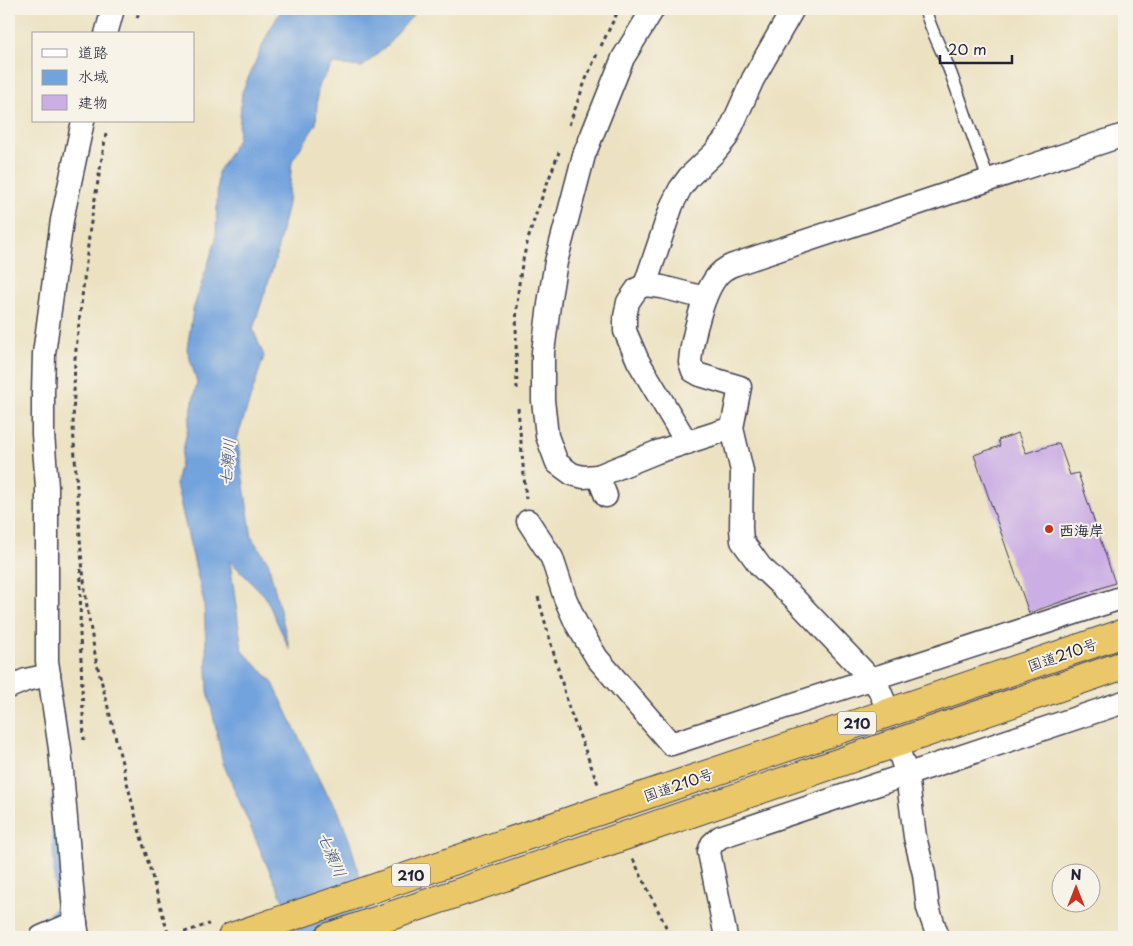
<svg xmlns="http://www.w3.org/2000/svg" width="1133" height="946" font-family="'Playpen Sans','Klee One',sans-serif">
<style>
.water{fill:#73a3dd;stroke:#4a628c}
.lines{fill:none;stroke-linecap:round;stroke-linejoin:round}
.stream{stroke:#73a3dd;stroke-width:8}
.building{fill:#cbaee4}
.lane-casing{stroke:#403f4f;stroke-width:14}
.street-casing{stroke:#403f4f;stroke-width:25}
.highway-casing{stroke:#403f4f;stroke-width:30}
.path{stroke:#403f4f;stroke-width:3;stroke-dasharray:4 4;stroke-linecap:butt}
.lane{stroke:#fff;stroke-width:11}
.street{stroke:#fff;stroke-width:22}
.highway{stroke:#eac769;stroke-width:28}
.poi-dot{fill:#c8321e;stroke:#f7f3e8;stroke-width:2}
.labels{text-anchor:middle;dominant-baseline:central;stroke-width:4;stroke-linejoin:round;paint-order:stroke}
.shield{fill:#f7f3e8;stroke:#62616f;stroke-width:1}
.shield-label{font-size:14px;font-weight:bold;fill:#22223b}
.poi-label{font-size:15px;font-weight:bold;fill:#22223b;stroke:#f7f3e8;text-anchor:start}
.street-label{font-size:15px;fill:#22223b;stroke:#f7f3e8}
.water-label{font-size:16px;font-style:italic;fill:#42567c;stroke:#f7f3e8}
</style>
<rect width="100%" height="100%" fill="#f7f3e8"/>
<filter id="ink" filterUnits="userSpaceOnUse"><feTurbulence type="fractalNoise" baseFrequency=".02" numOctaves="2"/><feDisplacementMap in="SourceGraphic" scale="10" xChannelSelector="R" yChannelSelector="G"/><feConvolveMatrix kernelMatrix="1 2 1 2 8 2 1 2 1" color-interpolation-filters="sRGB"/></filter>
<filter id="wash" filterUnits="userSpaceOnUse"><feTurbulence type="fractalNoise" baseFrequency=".0096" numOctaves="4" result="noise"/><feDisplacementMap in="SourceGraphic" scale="20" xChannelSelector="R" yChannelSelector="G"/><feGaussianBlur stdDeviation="1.12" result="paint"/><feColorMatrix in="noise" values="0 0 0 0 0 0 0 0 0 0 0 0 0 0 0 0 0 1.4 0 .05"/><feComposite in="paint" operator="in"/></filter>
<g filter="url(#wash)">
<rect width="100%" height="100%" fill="#ece2c2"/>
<!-- water -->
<path class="water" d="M282,9H418L386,47L362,67L333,64L318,86L316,124L292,161L288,203L275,261L253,329L264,356L237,439L252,538L268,562L290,650L265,596L230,561L242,650L273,683L324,790L338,810L351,845L376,937H300L266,863L223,763L208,691L204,603L176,485L197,382L187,349L193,310L216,239L218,172L238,139L242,92L269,31Z"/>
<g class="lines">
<!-- stream -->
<path class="stream" d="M48,919L57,912L59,905L54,802"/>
</g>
<g id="blocks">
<!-- building -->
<path class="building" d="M1018,433L1026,453L1059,443L1070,475L1078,473L1115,583L1029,613L974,455L1000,446L998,440Z"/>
</g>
</g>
<g filter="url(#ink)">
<use href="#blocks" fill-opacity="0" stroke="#403f4f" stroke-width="1"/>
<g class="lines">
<defs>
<path id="lane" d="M925,9C931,31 943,52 951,74C964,109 975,145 989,180"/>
<g id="street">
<path d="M106,34L113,9"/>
<path d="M645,285L672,205L680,189L689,177L714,153L727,137L753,79L793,9"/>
<path d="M687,443L638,361L625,331V317L628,302L637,289L645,285L662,287L705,298"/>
<path d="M598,476L583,477L572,474L557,463L547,436L543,400V352L550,297L556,262L584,155L623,58L653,9"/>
<path d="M606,496L598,476L657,452L732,428"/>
<path d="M528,521L552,558L565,598L576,623L597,658L671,744L1124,597"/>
<path d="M9,687L26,680L49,675"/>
<path d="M889,713L879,689L871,679L793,597L760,566L742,541L741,528L742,471L732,428L740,387L700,375L693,371L690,362C692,339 703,291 719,274C724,269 729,266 736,264L1124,135"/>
<path d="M896,743L907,775L915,837L924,874L928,908L938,937"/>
<path d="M41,937L76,922"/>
<path d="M78,937L74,911L60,749L47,661V487L43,434V393L44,354L62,220L83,121"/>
<path d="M726,937L709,852L712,844L720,837L1124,702"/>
</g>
<g id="highway">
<path d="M232,937L590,814L1124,633"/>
<path d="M329,937L1124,665"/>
</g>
</defs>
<!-- lane casing -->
<use href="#lane" class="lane-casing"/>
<!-- street casing -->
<use href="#street" class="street-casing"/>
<!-- highway casing -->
<use href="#highway" class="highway-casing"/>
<!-- path -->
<g class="path">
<path d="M137,18L140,9"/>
<path d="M601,46L619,9"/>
<path d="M569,125L586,79L597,54"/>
<path d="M106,134L90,228L75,358L73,426L81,553L87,607L96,660L137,822L169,937"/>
<path d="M517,389C516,347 514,302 523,260C531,223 546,187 559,152"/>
<path d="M518,408L526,499"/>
<path d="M81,569L80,633L84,740"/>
<path d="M538,597L569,708L598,784"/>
<path d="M633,859L671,937"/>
<path d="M169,937L209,924"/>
</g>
<!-- lane -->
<use href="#lane" class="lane"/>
<!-- street -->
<use href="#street" class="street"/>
<!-- highway -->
<use href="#highway" class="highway"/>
</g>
</g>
<!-- markers -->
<circle class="poi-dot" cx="1049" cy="529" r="5"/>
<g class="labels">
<!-- shield labels -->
<g class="shield">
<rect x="838" y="711.5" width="38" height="23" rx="4"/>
<rect x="392" y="863.5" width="38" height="23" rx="4"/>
</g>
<g class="shield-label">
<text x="857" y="723">210</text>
<text x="411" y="875">210</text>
</g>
<!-- poi labels -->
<g class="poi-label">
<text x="1059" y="529">西海岸</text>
</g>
<!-- street labels -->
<g class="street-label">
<text transform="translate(1062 654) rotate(-19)">国道210号</text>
<text transform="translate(678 784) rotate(-19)">国道210号</text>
</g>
<!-- water labels -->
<g class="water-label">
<text transform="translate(226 462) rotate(-85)">七瀬川</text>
<text transform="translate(333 854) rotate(67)">七瀬川</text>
</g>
</g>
<!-- margin -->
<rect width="1133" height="946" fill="none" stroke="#f7f3e8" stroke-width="30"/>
<!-- legend -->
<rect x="32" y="32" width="162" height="90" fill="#f7f3e8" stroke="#a29fa3"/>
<rect x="42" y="49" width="25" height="8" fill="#ffffff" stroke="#a29fa3"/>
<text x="78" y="58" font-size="15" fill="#22223b">道路</text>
<rect x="42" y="70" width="25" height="15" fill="#73a3dd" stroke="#a29fa3"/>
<text x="78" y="82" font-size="15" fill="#22223b">水域</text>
<rect x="42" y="95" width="25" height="15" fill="#cbaee4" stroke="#a29fa3"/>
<text x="78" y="108" font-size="15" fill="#22223b">建物</text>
<!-- north arrow -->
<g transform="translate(1076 888)"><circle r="24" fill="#f7f3e8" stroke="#a29fa3"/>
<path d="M0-4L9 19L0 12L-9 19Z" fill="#c8321e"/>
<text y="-8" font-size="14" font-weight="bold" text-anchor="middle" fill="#22223b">N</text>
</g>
<!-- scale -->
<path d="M940 55v8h72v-8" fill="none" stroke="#22223b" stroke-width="2.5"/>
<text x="948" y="55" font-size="15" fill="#22223b" stroke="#f7f3e8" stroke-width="4" paint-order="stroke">20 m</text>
</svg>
